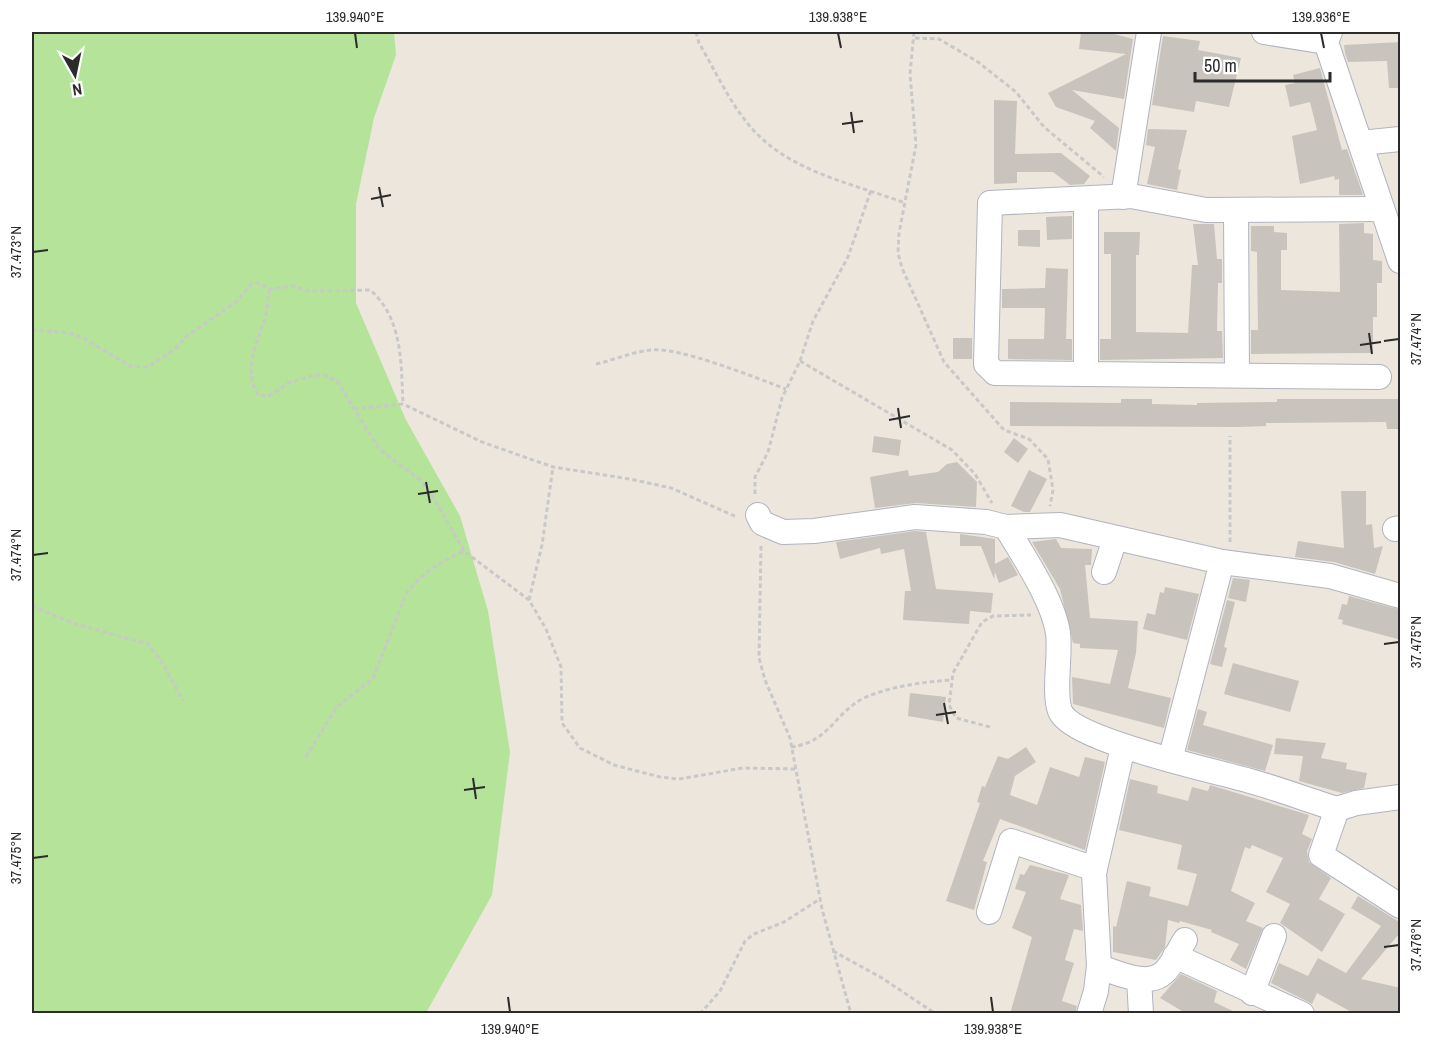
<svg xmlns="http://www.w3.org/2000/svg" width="1432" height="1045" font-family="'Archivo Narrow',sans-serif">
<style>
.green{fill:#b4e399}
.building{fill:#c8c3bc}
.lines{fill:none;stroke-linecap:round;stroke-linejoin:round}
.minor-casing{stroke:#b1b4bf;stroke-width:26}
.path{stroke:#c8c8c8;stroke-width:3;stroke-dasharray:4.5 3;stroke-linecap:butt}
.minor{stroke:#fff;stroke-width:24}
.ticks{fill:none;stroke:#2b2b2b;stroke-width:2}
.neatline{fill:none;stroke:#2b2b2b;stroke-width:2}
.ticks-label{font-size:15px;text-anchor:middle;fill:#2b2b2b}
</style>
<rect width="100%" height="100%" fill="#ede6dd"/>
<!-- green -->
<path class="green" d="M32,32H394L396,55L374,118L356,204V303L406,420L460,516L488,611L510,752L492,895L426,1013H32Z"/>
<!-- building -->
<g class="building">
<path d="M1081,32H1107L1133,39L1124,99L1072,90L1119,128L1116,151L1090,128L1095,121L1056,107L1048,93L1126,54L1079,49Z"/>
<path d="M1163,36L1200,41L1198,50L1241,58L1229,107L1196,101L1194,112L1152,105Z"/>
<path d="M1401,42V88H1389L1387,61L1348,62L1345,53L1344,45Z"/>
<path d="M1320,68L1342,150L1347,149L1363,195H1339V179L1335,180L1334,176L1300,184L1292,136L1317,130L1310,102L1290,107L1285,85L1295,83L1293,75Z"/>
<path d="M994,100L1017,101L1015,154L1061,153L1090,176L1084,184L1070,185L1053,172H1017V183L994,184Z"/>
<path d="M1148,129L1187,130L1178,169L1181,170L1177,190L1147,184L1155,147L1146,145Z"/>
<path d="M1072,216V239L1047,240L1046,217Z"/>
<path d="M1364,223V233L1373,234V260L1382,261V283H1377V317H1373V353L1251,354V330H1258L1257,252L1251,251V226H1274V232L1287,233V250H1281V290L1340,292L1339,224Z"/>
<path d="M1193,224H1214L1217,259H1222V283H1218L1217,331H1222L1223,358L1100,360V339H1111V254H1104V232H1140L1139,255H1136V332L1188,333L1192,265H1198Z"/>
<path d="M1018,230H1040V247L1018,246Z"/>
<path d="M1046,268L1068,269L1066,339H1072V360L1008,359V339H1044L1045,308H1002V289L1045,288Z"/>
<rect x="953" y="338" width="19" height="21"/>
<path d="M1121,399H1152V404L1197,405V403L1277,402V399H1401V429H1387L1386,422L1266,423V426L1239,427L1010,426V402L1121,403Z"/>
<path d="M874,436L901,440L899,456L872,452Z"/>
<path d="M1014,438L1028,449L1018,463L1004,452Z"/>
<path d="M957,462L977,482L976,507L916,503L875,508L870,477L908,470L909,476L938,472L947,464Z"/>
<path d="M1029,470L1047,479L1030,512H1024L1011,506Z"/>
<path d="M1341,491H1366V525L1372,524L1374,548L1383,546L1375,574L1334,562L1295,557L1298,541L1344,548Z"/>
<path d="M915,531L926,532L936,589L993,593L991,613L970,611L969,624L903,620L905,591H911L904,549L881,554L880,548L840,559L836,542Z"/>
<path d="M960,534L995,539V564L1008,557L1018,575L999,583L995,572L994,579L981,546H960Z"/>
<path d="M1056,539L1061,548L1092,549L1091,565H1085L1090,618L1138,621L1136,653L1128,688L1171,698L1164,728L1073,704L1072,677L1110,684L1118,650L1080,648V644L1073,643L1060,589L1032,542Z"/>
<path d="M1233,578L1250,580L1246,602L1228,598Z"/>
<path d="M1165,587L1199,594L1187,640L1143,629L1147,613L1155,615L1160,592L1164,593Z"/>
<path d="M1349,596L1401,610V640L1342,624L1343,620L1338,619L1342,604L1347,605Z"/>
<path d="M1227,600L1235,602L1224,647L1227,648L1222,667L1210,664Z"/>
<path d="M1233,663L1299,681L1290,712L1224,694Z"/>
<path d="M910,693L946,697L943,722L908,716Z"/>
<path d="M1198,709L1207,712L1203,725L1273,745L1265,771L1187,750Z"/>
<path d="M1276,738L1326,743L1321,758L1347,763L1346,769L1367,773L1364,788L1342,793L1299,781L1303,756L1274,754Z"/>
<path d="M1026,747L1036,762L1015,776L1010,795L1037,805L1050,767L1079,777L1085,757L1105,762L1085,850L1000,819L983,861L987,862L974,910L946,901L980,803L977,802L982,786L985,787L998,756L1008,759Z"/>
<path d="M1130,779L1158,786L1157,793L1188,801L1192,787L1208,791L1210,785L1309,815L1302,834L1312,839L1307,851L1309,862L1331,878L1319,899L1345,914L1322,952L1280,923L1290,904L1266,892L1283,858L1252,845L1250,849L1245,847L1231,891L1255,903L1246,921L1263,928L1246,969L1230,960L1239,944L1211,932L1212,930L1180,921L1179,923L1168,920L1165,947L1156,960L1113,952V926L1116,927L1127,881L1151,887L1149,896L1188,906L1197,874L1177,869L1182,845L1119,830Z"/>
<path d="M1030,865L1069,875L1060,899L1081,905L1083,931L1074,929L1065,960L1074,963L1062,1001L1077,1006L1075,1014H1010L1032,937L1012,928L1026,892L1015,889L1020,874L1024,875Z"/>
<path d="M1358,896L1401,923V937L1398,935L1361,979L1401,988V1014H1355L1317,993L1312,1004L1271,983L1279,963L1308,976L1318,958L1346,973L1381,926L1351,908Z"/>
<path d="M1181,974L1217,991L1214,1002L1239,1014H1187L1160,998Z"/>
</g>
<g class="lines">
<defs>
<g id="minor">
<path d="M1264,32L1326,42"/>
<path d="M1330,32L1326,42L1400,261"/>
<path d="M1361,143L1400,139"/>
<path d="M1123,197L1149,32"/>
<path d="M1086,199V374L1379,377"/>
<path d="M1236,210L1237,375"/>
<path d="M1086,374L995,373L986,364L990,203L1131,196L1206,210L1382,209"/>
<path d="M758,515L762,523L783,532L814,531L915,517L986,522L1006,527L1060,525L1222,562L1330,576L1400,596"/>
<path d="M1006,527C1024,557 1053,600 1058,633C1061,655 1053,692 1060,711C1073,741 1216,771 1250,781C1279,789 1308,800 1337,809"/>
<path d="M1395,529L1400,528"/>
<path d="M1104,572L1115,539"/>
<path d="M1123,747L1094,873L1099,966C1109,971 1119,974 1130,977C1166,986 1169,966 1185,940"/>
<path d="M1170,760L1222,562"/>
<path d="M1400,797L1356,803L1337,809L1321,855L1400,906"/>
<path d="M989,912L1011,841L1095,869"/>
<path d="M1175,956L1302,1014"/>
<path d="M1139,979L1141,1014"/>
<path d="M1252,993L1274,936"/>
<path d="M1089,1014L1096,991L1099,966"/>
</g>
</defs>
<!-- minor casing -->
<use href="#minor" class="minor-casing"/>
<!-- path -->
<g class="path">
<path d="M696,32L699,43C716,72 732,108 756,133C795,173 854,184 905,203"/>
<path d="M914,32L910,74L916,145L899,233L898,253L902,268L944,362L1004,430L1029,439L1048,459L1053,490L1050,506"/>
<path d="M915,38L939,39L978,62L1016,92L1044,127L1104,177"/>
<path d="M270,289C268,300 267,312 264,322C255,348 244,369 258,395L269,396L290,382L316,375H324L337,381L379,449L419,479L432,495L464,551L529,600L546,629L561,667L562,723L580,748L614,765L660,777L679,779L743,768L796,769"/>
<path d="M32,330L69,333L82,337L130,366L148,367L175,349L187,336L236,302L252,283H259L270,289L293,286L309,291L370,290C403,318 401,364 403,404"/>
<path d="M800,361L952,450L975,474L992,503"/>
<path d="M596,364C614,360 632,352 650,350C678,346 756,378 786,389"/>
<path d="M354,409L403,404L482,442L553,467L630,479L671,488L737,517"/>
<path d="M755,494V477L768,452L782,398L800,361L813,321L848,257L871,190"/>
<path d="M1230,542V436"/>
<path d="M761,546L759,658L765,680L790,738L822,909L851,1014"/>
<path d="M529,600L542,545L553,467"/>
<path d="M32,606L75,624L148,644L162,662L183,701"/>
<path d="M990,727L956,718L949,705L953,673L982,622L993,616L1031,615"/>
<path d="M791,747C830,742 834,713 864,698C891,686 923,682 952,680"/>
<path d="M306,757L336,708L373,678L406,594C420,574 442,561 464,551"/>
<path d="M833,951L882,978L936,1014"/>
<path d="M700,1014L720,991L745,941L754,934L784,922L820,899"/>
</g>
<!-- minor -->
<use href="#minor" class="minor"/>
</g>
<!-- ticks -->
<path class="ticks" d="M355,33L357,48M838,33L841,48M1321,33L1324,48M851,112L854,133M842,124L863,121M379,187L383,207M371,199L391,195M33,252L48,250M1369,333L1372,354M1384,341L1399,339M1360,345L1381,342M898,408L901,428M889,420L910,416M426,482L430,503M418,494L438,491M33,555L48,553M1384,644L1399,642M944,703L948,724M936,715L956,712M473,778L476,799M464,790L485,787M33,858L48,856M1384,947L1399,945M508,997L510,1012M991,997L993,1012"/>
<!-- border -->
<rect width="1432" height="1045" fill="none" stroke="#ffffff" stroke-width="66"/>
<!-- north arrow -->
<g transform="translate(75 75) rotate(171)" stroke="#ffffff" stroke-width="4.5" paint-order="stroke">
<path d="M0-4.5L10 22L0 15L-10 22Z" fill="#2b2b2b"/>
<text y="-9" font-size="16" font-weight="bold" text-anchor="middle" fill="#2b2b2b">N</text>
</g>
<!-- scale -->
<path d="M1195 72v9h135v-9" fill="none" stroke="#2b2b2b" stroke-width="3"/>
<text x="1204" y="72" font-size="18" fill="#2b2b2b" stroke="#ffffff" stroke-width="4.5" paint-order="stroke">50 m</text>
<rect x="33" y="33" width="1366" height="979" class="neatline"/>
<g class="ticks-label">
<text x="355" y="22">139.940°E</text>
<text x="838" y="22">139.938°E</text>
<text x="1321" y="22">139.936°E</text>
<text transform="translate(16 252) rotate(-90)" y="5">37.473°N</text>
<text transform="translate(1416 339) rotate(-90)" y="5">37.474°N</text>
<text transform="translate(16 555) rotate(-90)" y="5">37.474°N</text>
<text transform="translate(1416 642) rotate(-90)" y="5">37.475°N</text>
<text transform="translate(16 858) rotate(-90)" y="5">37.475°N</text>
<text transform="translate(1416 945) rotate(-90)" y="5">37.476°N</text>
<text x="510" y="1034">139.940°E</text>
<text x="993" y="1034">139.938°E</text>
</g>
</svg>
